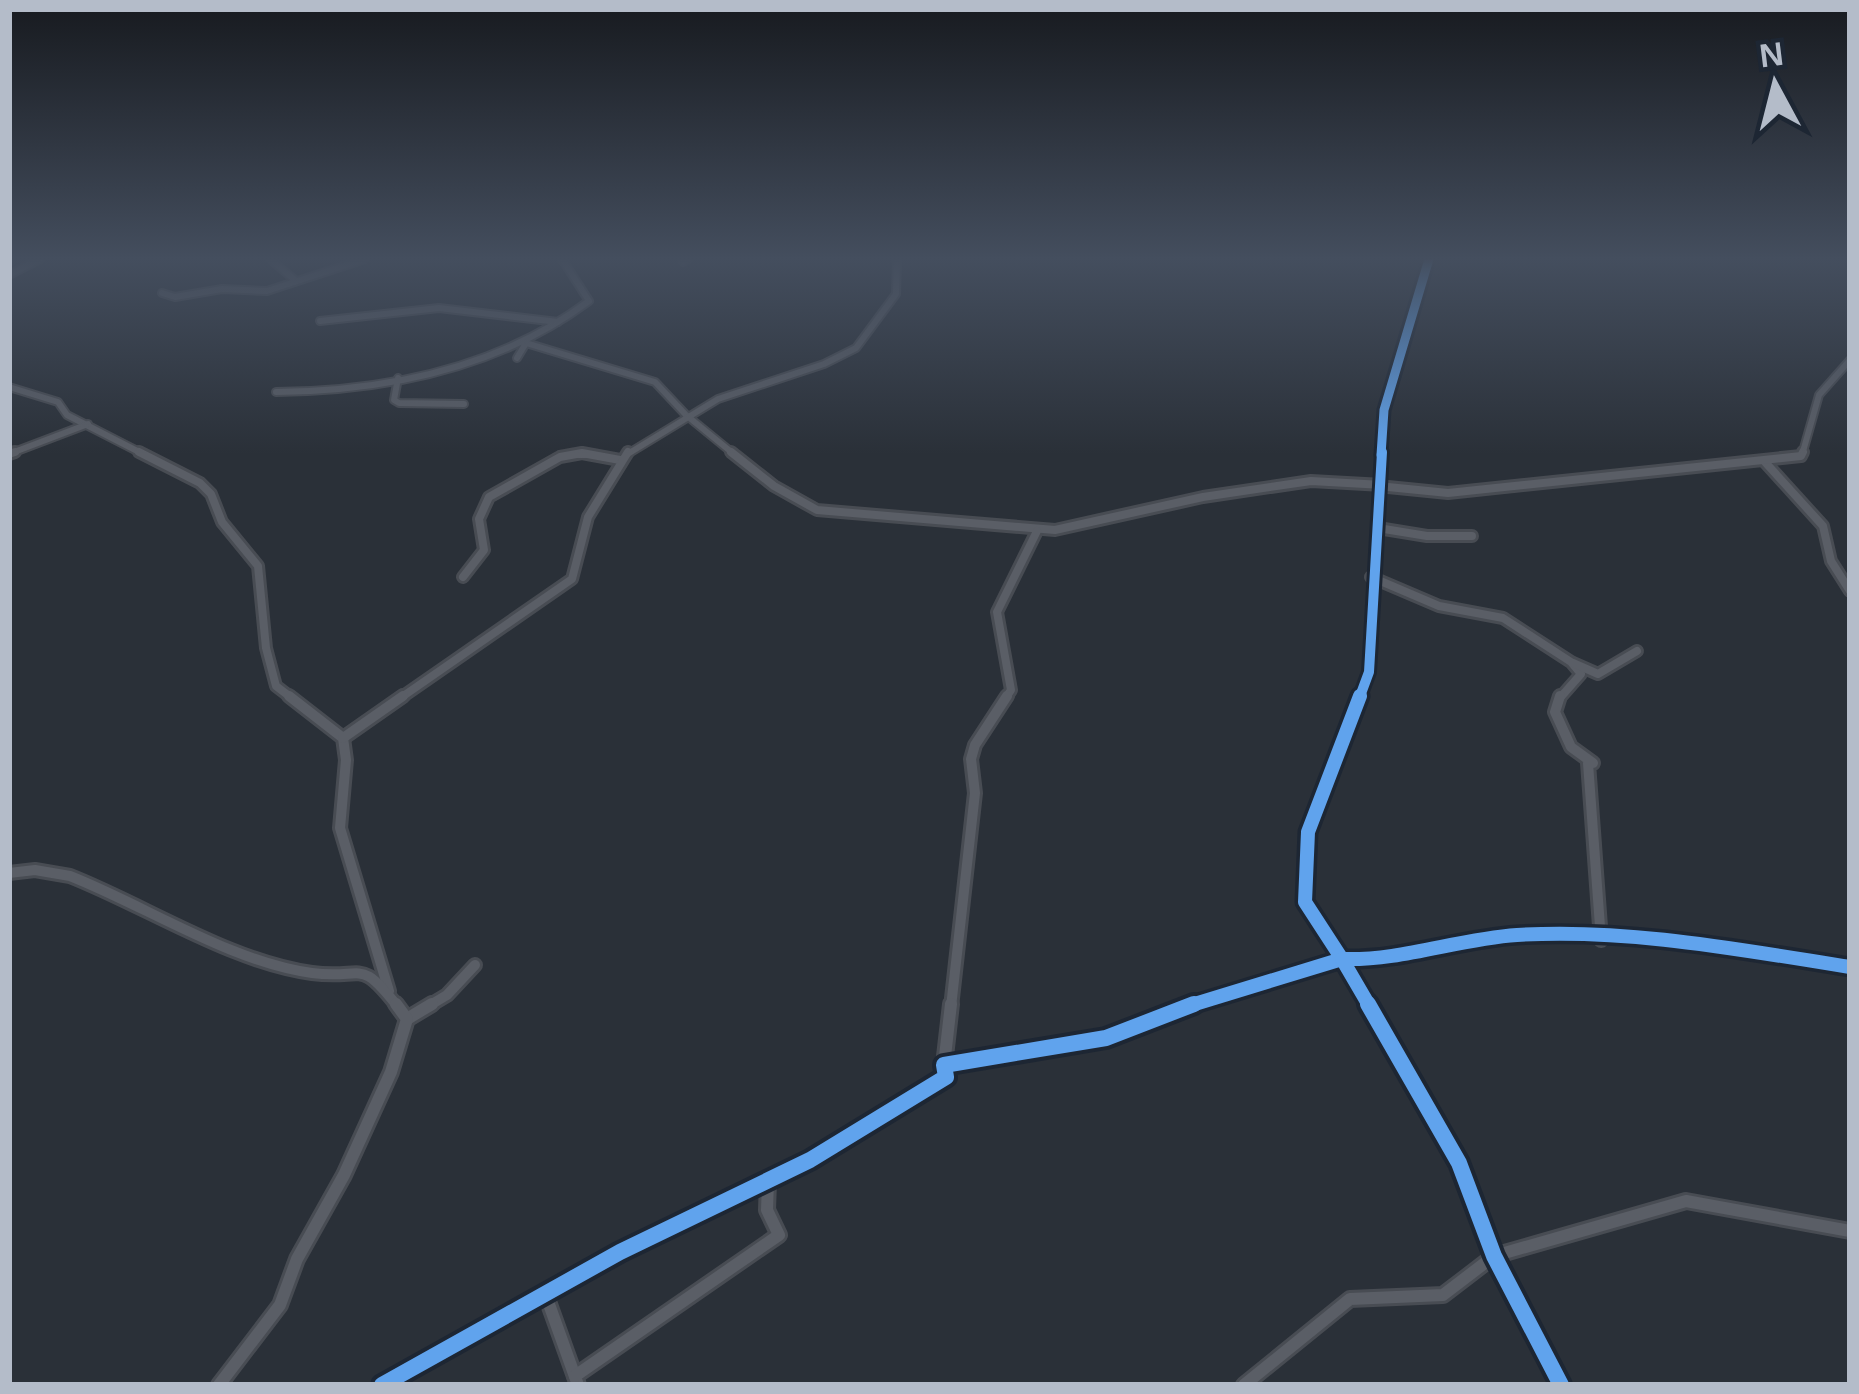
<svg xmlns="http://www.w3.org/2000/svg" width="1859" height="1394" font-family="Helvetica,sans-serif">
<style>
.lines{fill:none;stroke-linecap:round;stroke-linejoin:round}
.street-far3-casing{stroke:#484c53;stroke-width:10}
.street-far2-casing{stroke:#484c53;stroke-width:14}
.street-far1-casing{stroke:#484c53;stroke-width:16}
.street-casing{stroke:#484c53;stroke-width:18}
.street-far3{stroke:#5a5e66;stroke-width:6}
.street-far2{stroke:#5a5e66;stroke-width:8}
.street-far1{stroke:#5a5e66;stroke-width:10}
.street{stroke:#5a5e66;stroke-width:12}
.cycleway-far3-casing{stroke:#1d2633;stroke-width:15}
.cycleway-far2-casing{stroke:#1d2633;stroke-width:16}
.cycleway-far1-casing{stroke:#1d2633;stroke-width:21}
.cycleway-casing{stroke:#1d2633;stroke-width:24}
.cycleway-far3{stroke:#60a3ed;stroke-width:9}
.cycleway-far2{stroke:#60a3ed;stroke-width:10}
.cycleway-far1{stroke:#60a3ed;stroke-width:14}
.cycleway{stroke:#60a3ed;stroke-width:16}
</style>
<rect width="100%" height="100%" fill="#2a3038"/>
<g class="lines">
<defs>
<g id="street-far3">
<path d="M270,259L296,281"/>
<path d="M683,262L688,259"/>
<path d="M9,275L40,259"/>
<path d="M162,293L175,297L222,289L267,291L365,259"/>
<path d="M320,321L439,308L558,322"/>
<path d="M517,358L526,343L655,382L686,415L735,455"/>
<path d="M398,378L394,400L399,403L464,404"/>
<path d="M9,387L58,402L67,415L145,455"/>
<path d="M276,392C387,391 499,368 589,301L562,259"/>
<path d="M9,454L88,424"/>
<path d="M573,455H591"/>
<path d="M626,455L718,399L824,364L856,348L896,294L897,259"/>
<path d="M1381,455L1384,410L1429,259"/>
<path d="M1802,455L1819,395L1850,360"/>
</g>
<g id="street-far2">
<path d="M139,452L200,483L211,494L222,522L258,566L266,648L276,686L293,699"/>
<path d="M731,452L774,486L817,510L1055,530L1203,497L1311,481L1383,485"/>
<path d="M9,454L15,452"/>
<path d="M1765,462L1823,526L1831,561L1850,591"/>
<path d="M1378,486L1448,493L1801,456L1803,452"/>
<path d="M1378,528L1427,536H1472"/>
<path d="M463,577L484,550L479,519L489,497L560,457L582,453L620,460"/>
<path d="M1371,577L1439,606L1503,618L1571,662L1581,674L1559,699"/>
<path d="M1573,663L1598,674L1637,651"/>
<path d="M399,699L572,579L588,517L628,452"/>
<path d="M1005,699L1011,690L997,612L1037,531"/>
<path d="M1359,699L1369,672L1382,452"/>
</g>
<g id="street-far1">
<path d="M289,696L343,738L346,760L340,828L389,991"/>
<path d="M1560,696L1555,712L1571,747L1593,763H1588L1601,940"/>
<path d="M343,738L403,696"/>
<path d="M9,873L35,870L70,876C146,906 231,962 312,973C365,980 358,956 398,1007"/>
<path d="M427,1007L447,995L475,965"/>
<path d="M951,1007L975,793L971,759L975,745L1007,696"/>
<path d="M1185,1007L1342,959L1305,902L1308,832L1360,696"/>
<path d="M1370,1007L1342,959C1402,961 1457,939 1517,935C1627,928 1742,950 1850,967"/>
</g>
<g id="street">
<path d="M1368,1004L1459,1163L1494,1256L1561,1385"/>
<path d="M407,1019L432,1004"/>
<path d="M944,1065L951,1004"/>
<path d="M545,1293L578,1385"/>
<path d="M575,1376L779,1235L767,1210L768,1182"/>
<path d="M219,1385L280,1305L297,1259L344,1175L391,1072L407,1019L396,1004"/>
<path d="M382,1385L620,1252L810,1160L946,1077L944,1065L1106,1038L1194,1004"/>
<path d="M1244,1385L1350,1299L1443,1295L1494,1256L1686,1201L1850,1231"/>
</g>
</defs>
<!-- street-far3 casing -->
<use href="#street-far3" class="street-far3-casing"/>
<!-- street-far2 casing -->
<use href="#street-far2" class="street-far2-casing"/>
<!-- street-far1 casing -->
<use href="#street-far1" class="street-far1-casing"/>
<!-- street casing -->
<use href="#street" class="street-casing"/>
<!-- street-far3 -->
<use href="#street-far3" class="street-far3"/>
<!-- street-far2 -->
<use href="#street-far2" class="street-far2"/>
<!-- street-far1 -->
<use href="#street-far1" class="street-far1"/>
<!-- street -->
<use href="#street" class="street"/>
<defs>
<path id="cycleway-far3" d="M1381,455L1384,410L1429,259"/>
<path id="cycleway-far2" d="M1359,699L1369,672L1382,452"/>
<g id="cycleway-far1">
<path d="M1185,1007L1342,959L1305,902L1308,832L1360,696"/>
<path d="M1370,1007L1342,959C1402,961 1457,939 1517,935C1627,928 1742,950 1850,967"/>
</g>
<g id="cycleway">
<path d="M1368,1004L1459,1163L1494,1256L1561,1385"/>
<path d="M382,1385L620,1252L810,1160L946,1077L944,1065L1106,1038L1194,1004"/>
</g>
</defs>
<!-- cycleway-far3 casing -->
<use href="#cycleway-far3" class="cycleway-far3-casing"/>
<!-- cycleway-far2 casing -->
<use href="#cycleway-far2" class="cycleway-far2-casing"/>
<!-- cycleway-far1 casing -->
<use href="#cycleway-far1" class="cycleway-far1-casing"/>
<!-- cycleway casing -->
<use href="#cycleway" class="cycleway-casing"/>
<!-- cycleway-far3 -->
<use href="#cycleway-far3" class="cycleway-far3"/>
<!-- cycleway-far2 -->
<use href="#cycleway-far2" class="cycleway-far2"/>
<!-- cycleway-far1 -->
<use href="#cycleway-far1" class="cycleway-far1"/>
<!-- cycleway -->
<use href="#cycleway" class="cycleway"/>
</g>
<!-- sky -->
<linearGradient id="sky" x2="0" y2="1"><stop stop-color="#171a1f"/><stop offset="0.57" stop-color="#444e5e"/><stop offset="1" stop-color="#444e5e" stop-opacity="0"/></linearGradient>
<rect width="1859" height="454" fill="url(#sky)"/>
<!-- border -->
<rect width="1859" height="1394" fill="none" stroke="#b4bcc9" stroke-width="24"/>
<!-- north arrow -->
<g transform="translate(1775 84) rotate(353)" stroke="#1d2633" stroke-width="9" paint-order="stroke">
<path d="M0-9L21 45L0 30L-21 45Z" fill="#b4bcc9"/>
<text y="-18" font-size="33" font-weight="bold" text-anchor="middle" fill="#b4bcc9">N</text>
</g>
</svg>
